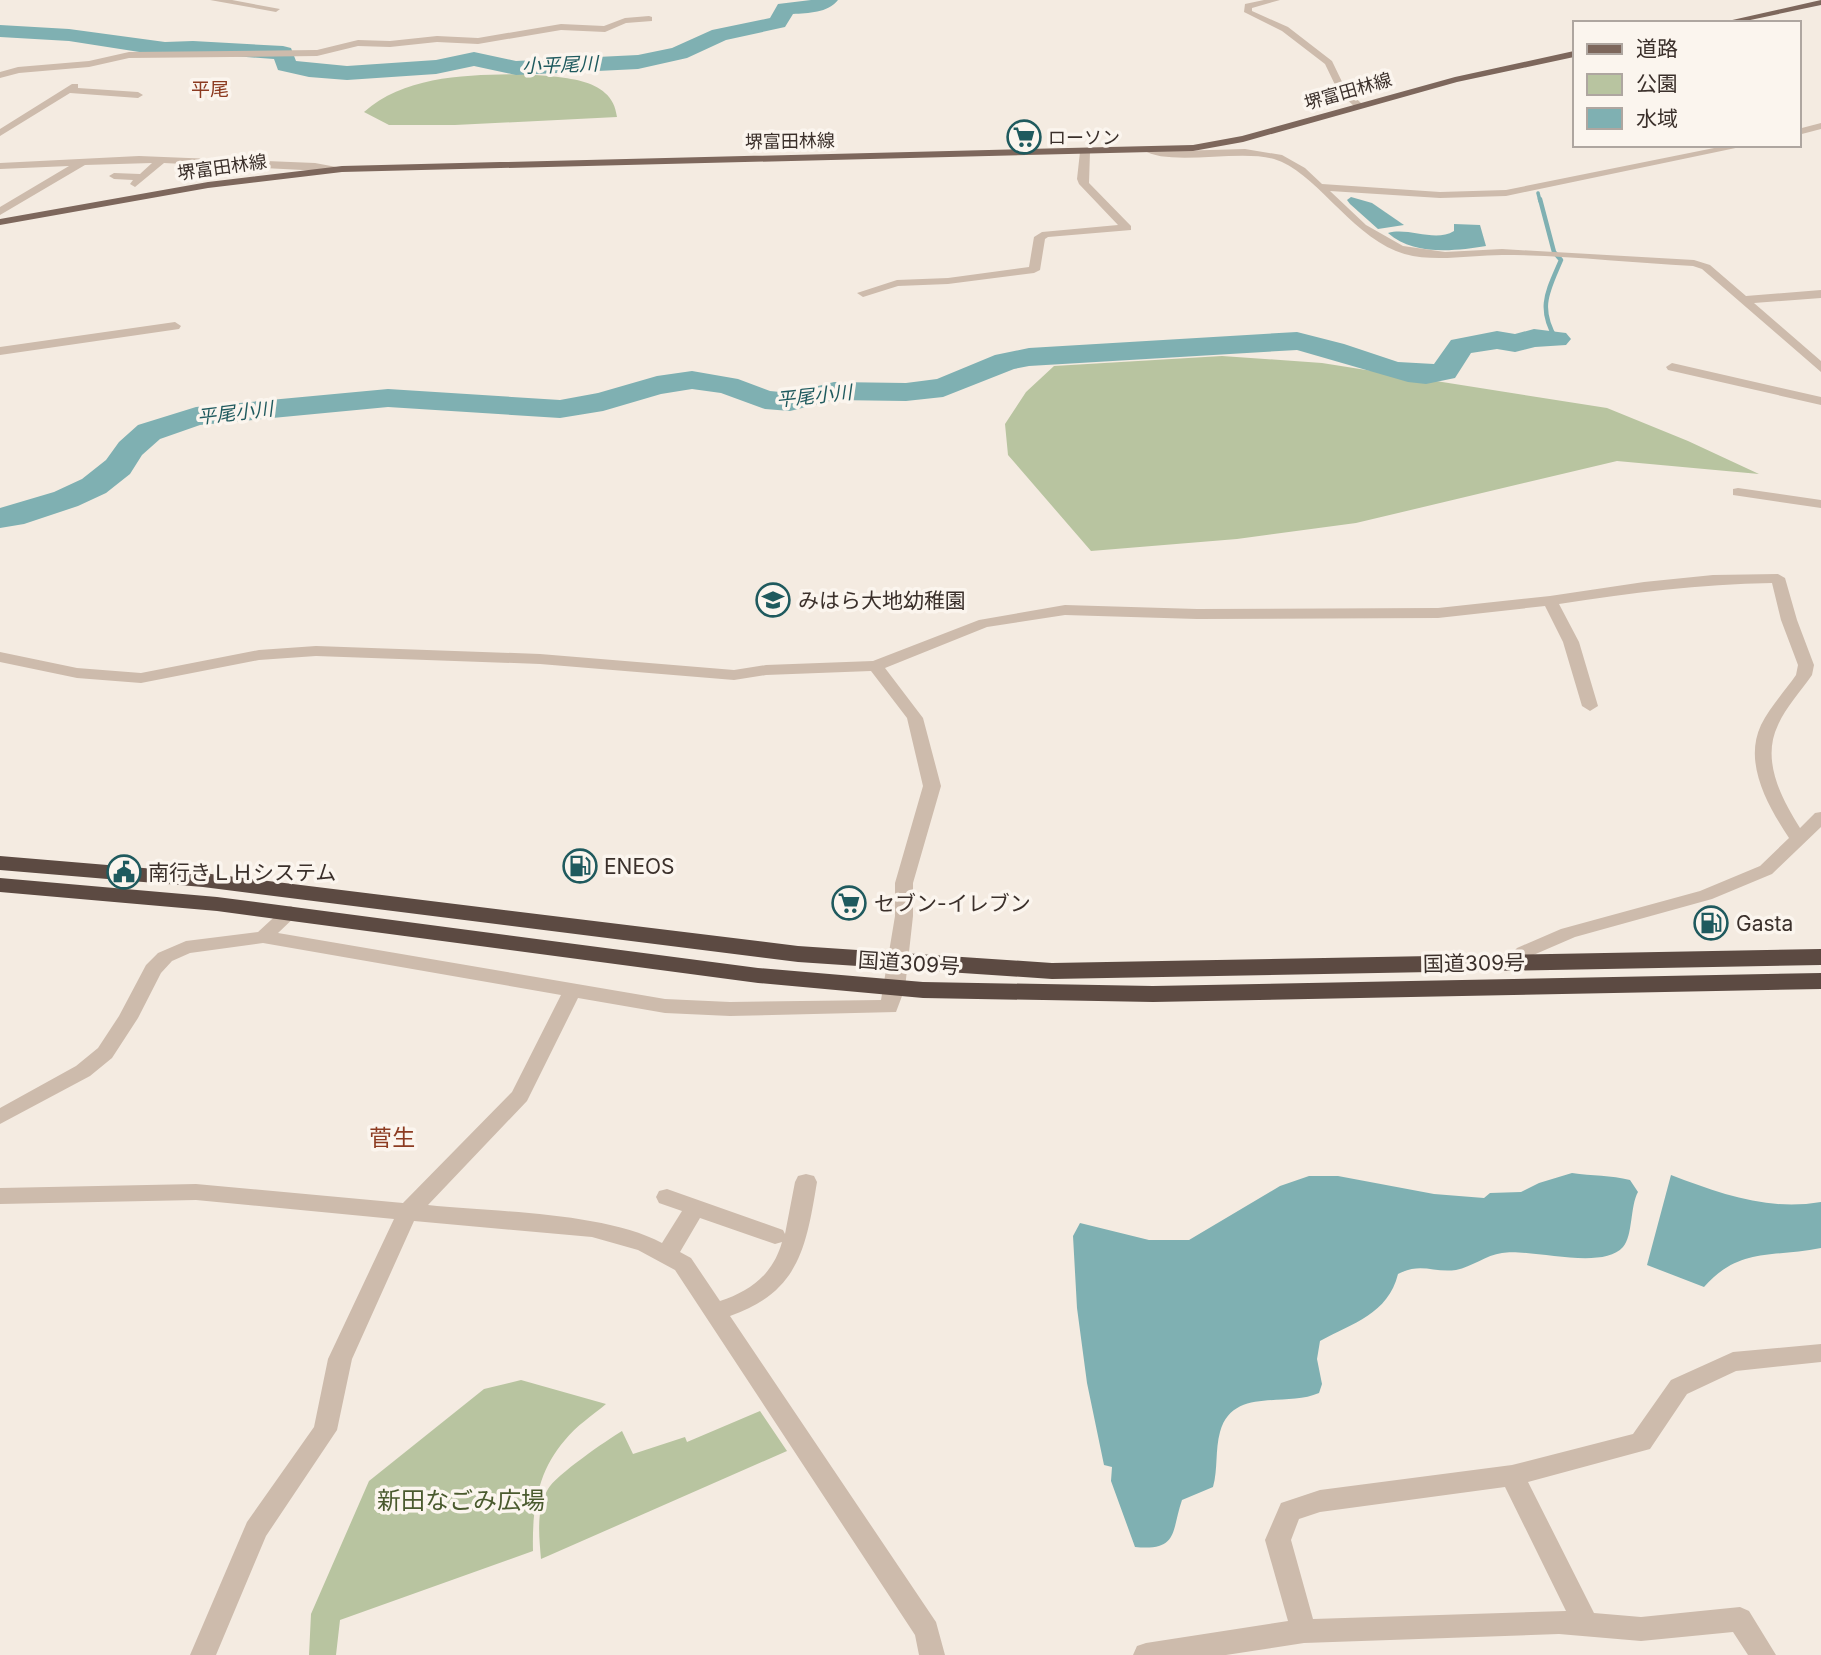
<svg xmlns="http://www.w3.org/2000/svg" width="1821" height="1655" font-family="Inter,'Noto Sans JP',sans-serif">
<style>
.green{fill:#b8c4a0}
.water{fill:#7fb0b2}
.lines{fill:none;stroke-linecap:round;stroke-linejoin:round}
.stream-far1{stroke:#7fb0b2;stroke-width:3.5}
.stream{stroke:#7fb0b2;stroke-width:4.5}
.river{fill:#7fb0b2;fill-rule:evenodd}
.minor{fill:#cdbbac;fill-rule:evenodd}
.major{fill:#7d675c;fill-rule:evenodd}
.highway{fill:#5c4a42;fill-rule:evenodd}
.labels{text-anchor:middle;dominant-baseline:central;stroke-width:7;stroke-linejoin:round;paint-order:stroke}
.far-street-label{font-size:18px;fill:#3b302b;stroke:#fbf5ee}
.far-poi-label{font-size:18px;fill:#3b302b;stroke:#fbf5ee;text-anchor:start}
.far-water-label{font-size:19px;font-style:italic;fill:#1f5a5e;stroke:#fbf5ee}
.far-neighbourhood-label{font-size:19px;fill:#8c3b21;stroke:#fbf5ee}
.poi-label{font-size:21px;fill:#3b302b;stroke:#fbf5ee;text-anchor:start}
.street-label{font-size:21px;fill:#3b302b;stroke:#fbf5ee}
.neighbourhood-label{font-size:23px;fill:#8c3b21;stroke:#fbf5ee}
.near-park-label{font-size:24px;fill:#4a5a2e;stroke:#fbf5ee}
</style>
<rect width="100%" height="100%" fill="#f4ebe1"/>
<!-- green -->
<g class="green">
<path d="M526,74C557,78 613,75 617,117L455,125H389L364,112C407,74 471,75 526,74Z"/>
<path d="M1222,356L1322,363L1607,408L1688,441L1759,474L1617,461L1356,523L1237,539L1091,551L1008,455L1005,424L1026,392L1054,366Z"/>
<path d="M521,1380L606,1404C593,1415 576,1426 565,1440C537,1472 532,1510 533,1551L340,1620L336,1655H309L311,1614L369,1481L484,1389Z"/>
<path d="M760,1411L787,1451L541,1559C539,1535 536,1510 548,1489C556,1475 607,1440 622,1431L633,1454L685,1437L687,1442Z"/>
</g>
<!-- water -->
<g class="water">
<path d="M1351,197L1372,203L1404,225L1378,229L1350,204L1347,200Z"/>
<path d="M1454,224L1480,225L1486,246C1456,251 1413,256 1388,233C1409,227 1435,243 1454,231Z"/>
<path d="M1572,1173C1592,1176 1611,1175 1630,1180L1638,1192C1630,1206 1633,1236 1623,1247C1602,1271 1530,1248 1502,1253C1486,1255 1472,1267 1456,1270C1433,1273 1421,1262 1398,1274C1388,1314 1353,1323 1320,1341L1317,1359L1322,1384L1319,1393C1285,1408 1233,1386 1220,1432C1215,1450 1218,1469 1213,1487L1182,1500C1171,1532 1179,1551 1135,1547L1111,1481L1112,1467L1104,1465L1087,1383L1077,1308L1073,1236L1080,1223L1149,1240H1189L1280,1186L1309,1176H1338L1434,1194L1484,1198L1490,1193L1521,1192L1539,1183Z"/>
<path d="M1671,1175C1721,1194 1768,1211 1821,1202V1248C1774,1258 1740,1246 1704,1287L1647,1265Z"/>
</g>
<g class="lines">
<!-- stream-far1 -->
<path class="stream-far1" d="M1538,193L1540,201"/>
<!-- stream -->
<path class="stream" d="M1540,199L1554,252L1561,260C1548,291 1537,307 1556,339"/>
<!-- river -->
<g class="river">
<path d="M811,0H838C828,13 808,13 793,14L785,27L726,40L687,58L638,69L516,75L474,66L436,74L347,80L309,77L278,70L274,59L193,53L165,56L69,41L0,37V25L69,29L165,42L193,41L283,46L291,48L296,61L347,66L436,60L474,52L516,61L638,55L672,48L712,30L770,18L778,4Z"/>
<path d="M1534,329L1566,333L1571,339L1566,345L1535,347L1515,352L1497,349L1471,353L1455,378L1426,384L1408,382L1297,350L1029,366L1014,369L943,397L906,401L834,400L790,411L765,409L721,393L692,389L661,394L603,411L560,418L388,407L200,425L160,439L142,455L130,474L106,493L78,506L24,524L0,528V508L54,492L82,479L106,460L119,442L138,425L196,407L388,389L560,400L598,393L657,376L692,371L738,379L770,391L790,393L834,382L906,383L937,379L995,355L1029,348L1297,332L1344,344L1398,362L1434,364L1451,340L1497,331L1515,334Z"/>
</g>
<!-- minor -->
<g class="minor">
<path d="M210,0H232L280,9L276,12Z"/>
<path d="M1264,0H1280L1252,8V11L1288,27L1332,61L1345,88L1362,104V108H1356L1338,91L1325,64L1282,31L1244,12L1245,4Z"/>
<path d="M649,16L652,17V21L626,23L605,32L561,30L478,44L437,42L390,47L358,46L317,56L129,58L89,67L19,73L0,78V72L18,67L89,61L129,52L317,50L358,40L390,41L437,36L478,38L561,24L604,26L625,18Z"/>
<path d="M72,84H78V88L138,92L143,95L138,98L70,93L0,136V129Z"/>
<path d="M1821,123V129L1798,135V129Z"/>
<path d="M1729,145H1750L1506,196L1440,198L1330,191L1366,225L1403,246L1445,252L1502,249L1694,260L1710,265L1746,296L1821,290V298L1754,303L1821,361V372L1702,269L1693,266C1629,263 1565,255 1502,255C1469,255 1427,264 1396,251C1349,232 1314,171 1274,159C1239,149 1169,167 1143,150L1148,147L1175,151L1245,149L1282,155L1305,168L1322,184L1440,192L1506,190Z"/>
<path d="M1085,149L1090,152L1089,183L1131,226V230L1048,237L1045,239L1040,270L1034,273L948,284L898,286L863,297L857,293L897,280L948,278L1029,267L1034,237L1042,232L1118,225L1079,184L1077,179L1080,152Z"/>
<path d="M139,156L315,163L347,169L342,172L164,163L135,187L130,184L133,180L114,179L109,176L114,173L140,174L152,163L85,165L0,215V207L69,166L0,169V163Z"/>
<path d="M175,322L181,326L179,329L0,355V347Z"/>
<path d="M1672,363L1821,397V405L1668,370L1666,367Z"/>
<path d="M1738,488L1821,500V508L1733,495V489Z"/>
<path d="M1778,574L1785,578L1797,620L1814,665L1812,675C1801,691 1786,707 1778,725C1761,760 1781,798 1800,828L1815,813L1821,812V827L1772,874L1712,899L1575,937L1531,956L1519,967H1505L1503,963L1517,948L1561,929L1700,891L1760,866L1789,838C1768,806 1743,763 1761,725C1770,707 1785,691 1796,675L1798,665L1781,620L1772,583C1700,584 1630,593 1559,604L1579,642L1598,706L1590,711L1582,706L1563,642L1545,606L1438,618L1197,619L1065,615L987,627L885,668L923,718L941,786L913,883V916L905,988L896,1012L730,1016L665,1013L578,998L527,1101L428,1205C494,1212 604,1212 662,1243L682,1211L659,1203L656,1197L659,1191L667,1189L783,1230L785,1234L795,1182L798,1176L806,1174L814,1176L817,1182C806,1248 799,1292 730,1316L936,1622L945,1655H919L915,1635L675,1270L638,1250L592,1237L414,1221L352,1359L337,1430L266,1536L216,1655H190L247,1522L314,1427L328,1359L394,1219L196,1200L0,1204V1188L196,1184L403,1203L512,1092L561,995L263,943L190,953L172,961L161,973L138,1018L112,1058L90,1076L0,1124V1108L76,1066L98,1048L119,1016L146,965L158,953L186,941L258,932L284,908L291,906L300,912L278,933L665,999L730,1002L881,1000L895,916V883L923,786L907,718L871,671L766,675L734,680L540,664L316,656L259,660L141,683L77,678L0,662V652L77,668L141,673L259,650L316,646L540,654L734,670L766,665L873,661L979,620L1065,605L1197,609L1438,608L1550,596L1644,582L1713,575ZM700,1218L775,1244L782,1242C773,1274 751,1291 720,1301L691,1258L680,1252Z"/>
<path d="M1821,1344V1362L1736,1371L1687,1394L1650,1449L1528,1482L1594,1613L1641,1617L1740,1607L1749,1611L1776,1655H1748L1733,1632L1641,1641L1559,1634L1304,1643L1226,1655H1133L1137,1646L1146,1643L1288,1621L1265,1540L1281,1503L1320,1490L1512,1465L1633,1434L1671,1380L1733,1352ZM1505,1487L1566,1611L1313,1619L1291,1540L1299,1519L1320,1512Z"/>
</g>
<!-- major -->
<g class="major">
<path d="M1821,0V5L1736,23H1719Z"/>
<path d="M1574,51V57L1457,82L1243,142L1193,151L342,172L208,188L0,225V219L208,182L342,166L1193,145L1242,136L1455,77Z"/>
</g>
<!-- highway -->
<g class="highway">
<path d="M0,856L203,873L798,946L1052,963L1821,949V965L1052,979L798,962L203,887L0,870Z"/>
<path d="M0,878L217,897L758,968L923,982L1153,986L1821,973V989L1153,1002L923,998L758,983L217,911L0,892Z"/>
</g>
</g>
<!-- icons -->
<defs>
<symbol id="supermarket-ring" viewBox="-11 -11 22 22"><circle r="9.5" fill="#fbf5ee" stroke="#1f5a5e" stroke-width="1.5"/><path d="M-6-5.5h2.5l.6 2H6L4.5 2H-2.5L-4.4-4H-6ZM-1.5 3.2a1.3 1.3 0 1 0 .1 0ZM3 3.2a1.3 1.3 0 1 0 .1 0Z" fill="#1f5a5e"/></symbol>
<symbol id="school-ring" viewBox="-11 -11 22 22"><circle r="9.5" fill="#fbf5ee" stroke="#1f5a5e" stroke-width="1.5"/><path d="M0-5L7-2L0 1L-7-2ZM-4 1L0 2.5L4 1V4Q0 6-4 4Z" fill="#1f5a5e"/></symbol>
<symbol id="fuel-ring" viewBox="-11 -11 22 22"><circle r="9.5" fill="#fbf5ee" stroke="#1f5a5e" stroke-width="1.5"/><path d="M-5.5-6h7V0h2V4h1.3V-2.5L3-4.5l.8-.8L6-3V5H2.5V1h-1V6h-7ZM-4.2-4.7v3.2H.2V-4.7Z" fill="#1f5a5e"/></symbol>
<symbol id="civic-ring" viewBox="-11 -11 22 22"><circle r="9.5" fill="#fbf5ee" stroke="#1f5a5e" stroke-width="1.5"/><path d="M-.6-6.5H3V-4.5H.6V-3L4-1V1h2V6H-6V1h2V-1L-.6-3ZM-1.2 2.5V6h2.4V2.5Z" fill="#1f5a5e"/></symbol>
</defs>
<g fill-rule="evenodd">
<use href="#supermarket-ring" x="1005" y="118" width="38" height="38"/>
<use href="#school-ring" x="754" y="581" width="38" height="38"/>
<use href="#fuel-ring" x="561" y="847" width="38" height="38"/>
<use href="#civic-ring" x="105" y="853" width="38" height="38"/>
<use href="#supermarket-ring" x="830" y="884" width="38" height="38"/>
<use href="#fuel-ring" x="1692" y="904" width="38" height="38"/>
</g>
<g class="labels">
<!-- far-street labels -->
<g class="far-street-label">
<text transform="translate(1348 91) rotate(-16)">堺富田林線</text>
<text transform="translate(790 141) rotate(-1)">堺富田林線</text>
<text transform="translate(222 167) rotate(-8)">堺富田林線</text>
</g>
<!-- far-poi labels -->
<g class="far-poi-label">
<text x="1048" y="137">ローソン</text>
</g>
<!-- far-water labels -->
<g class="far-water-label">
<text transform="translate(560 65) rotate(-2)">小平尾川</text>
<text transform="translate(814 396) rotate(-6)">平尾小川</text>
<text transform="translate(235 413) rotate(-7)">平尾小川</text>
</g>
<!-- far-neighbourhood labels -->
<g class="far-neighbourhood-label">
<text x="210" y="89">平尾</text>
</g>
<!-- poi labels -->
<g class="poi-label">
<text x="798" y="600">みはら大地幼稚園</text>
<text x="604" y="866">ENEOS</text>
<text x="148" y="872">南行きＬＨシステム</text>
<text x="874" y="903">セブン-イレブン</text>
<text x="1736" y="923">Gasta</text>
</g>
<!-- street labels -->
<g class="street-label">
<text transform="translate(909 963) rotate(4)">国道309号</text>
<text transform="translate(1474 963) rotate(-1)">国道309号</text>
</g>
<!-- neighbourhood labels -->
<g class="neighbourhood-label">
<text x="392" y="1138">菅生</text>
</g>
<!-- near-park labels -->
<g class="near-park-label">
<text x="461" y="1500">新田なごみ広場</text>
</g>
</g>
<!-- legend -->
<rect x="1573" y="21" width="228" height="126" fill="#fbf5ee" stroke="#aea6a0" stroke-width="2"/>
<rect x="1587" y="44" width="35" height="10" fill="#7d675c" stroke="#aea6a0" stroke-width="2"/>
<text x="1636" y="56" font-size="21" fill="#3b302b">道路</text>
<rect x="1587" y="74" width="35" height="21" fill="#b8c4a0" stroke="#aea6a0" stroke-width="2"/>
<text x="1636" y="91" font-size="21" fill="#3b302b">公園</text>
<rect x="1587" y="108" width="35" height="21" fill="#7fb0b2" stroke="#aea6a0" stroke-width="2"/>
<text x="1636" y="126" font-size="21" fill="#3b302b">水域</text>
</svg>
